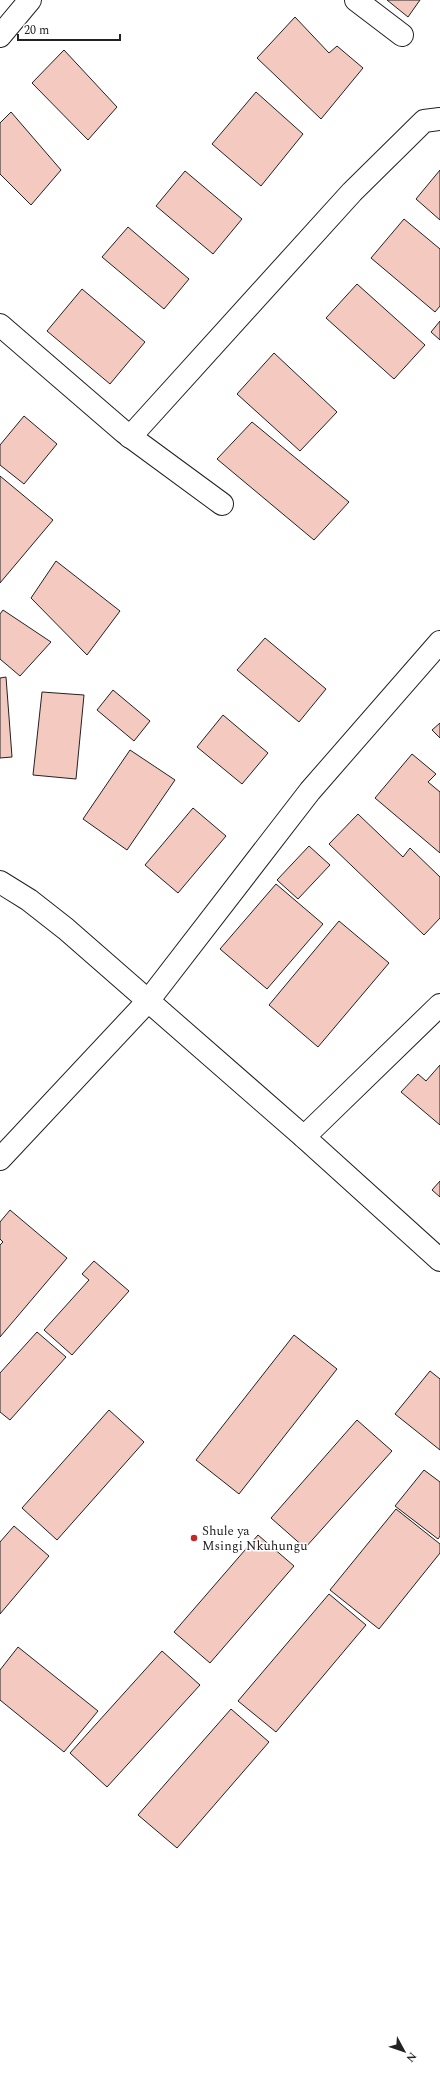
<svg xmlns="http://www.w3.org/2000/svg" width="440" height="2087" font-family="Spectral,serif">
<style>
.building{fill:#f3c9c0;stroke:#222}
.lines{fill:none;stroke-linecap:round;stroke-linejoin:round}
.minor-casing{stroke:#222;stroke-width:24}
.minor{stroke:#fff;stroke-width:22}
.poi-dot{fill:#c62828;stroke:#fff;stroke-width:1.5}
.labels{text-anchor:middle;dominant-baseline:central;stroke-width:3;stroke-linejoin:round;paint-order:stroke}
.poi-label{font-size:13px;fill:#222;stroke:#fff;text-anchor:start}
</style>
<rect width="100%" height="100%" fill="#fff"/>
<!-- building -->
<g class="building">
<path d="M387,0H420L408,17Z"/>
<path d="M295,17L329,53L337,46L363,68L321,119L257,58Z"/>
<path d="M64,50L117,107L88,140L32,83Z"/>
<path d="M256,92L303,134L261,186L212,144Z"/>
<path d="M11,112L61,170L31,205L0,174V123Z"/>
<path d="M440,170V220L416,199Z"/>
<path d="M185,171L242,219L213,254L156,206Z"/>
<path d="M404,219L440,249V306L435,312L371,258Z"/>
<path d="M128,227L189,279L164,309L102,257Z"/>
<path d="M357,284L425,345L394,379L326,318Z"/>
<path d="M82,289L145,342L110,384L47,331Z"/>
<path d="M440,321V340L431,332Z"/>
<path d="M274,353L337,412L300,451L237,394Z"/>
<path d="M24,416L57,444L24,484L0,465V445Z"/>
<path d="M252,422L349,502L314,540L217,459Z"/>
<path d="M0,476L53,520L0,583Z"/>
<path d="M56,561L120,611L87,655L31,598Z"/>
<path d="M3,610L51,642L20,676L0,659V614Z"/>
<path d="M265,638L326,689L299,722L237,670Z"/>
<path d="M6,677L12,757L0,758V678Z"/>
<path d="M113,690L150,721L134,741L97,710Z"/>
<path d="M42,692L84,695L76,779L33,775Z"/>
<path d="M223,715L268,753L242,784L197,747Z"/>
<path d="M440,723V738L432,730Z"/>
<path d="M130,750L175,780L127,850L83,819Z"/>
<path d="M412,754L436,774L428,782L440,792V853L375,798Z"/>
<path d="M193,808L226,836L178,893L145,865Z"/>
<path d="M358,814L403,857L410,848L440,877V918L424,935L329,844Z"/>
<path d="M309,846L330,865L298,899L277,880Z"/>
<path d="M276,884L323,924L267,989L220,949Z"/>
<path d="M339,921L389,963L318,1047L269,1005Z"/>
<path d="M440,1065V1125L401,1092L418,1074L426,1081Z"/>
<path d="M440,1181V1197L432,1190Z"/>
<path d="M10,1210L67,1258L0,1337V1245L3,1242L0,1239V1222Z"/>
<path d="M94,1261L129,1291L72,1355L44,1330L89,1280L82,1274Z"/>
<path d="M37,1332L66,1357L10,1420L0,1412V1373Z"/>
<path d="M294,1335L337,1369L239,1494L196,1460Z"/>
<path d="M430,1371L440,1379V1450L395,1414Z"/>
<path d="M109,1410L144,1442L57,1540L22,1508Z"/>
<path d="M357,1420L392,1451L305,1548L271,1518Z"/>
<path d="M424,1470L440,1482V1536L438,1539L395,1506Z"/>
<path d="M396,1509L440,1544V1553L379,1629L330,1590Z"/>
<path d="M14,1526L49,1556L0,1614V1542Z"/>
<path d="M258,1535L294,1566L210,1663L174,1632Z"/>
<path d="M329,1594L366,1625L276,1732L238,1701Z"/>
<path d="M18,1647L98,1711L64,1752L0,1700V1670Z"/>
<path d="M162,1651L200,1685L107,1787L70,1753Z"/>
<path d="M231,1709L269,1742L177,1848L138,1815Z"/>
</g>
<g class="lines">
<defs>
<g id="minor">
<path d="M356,0L402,35"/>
<path d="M0,36L30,0"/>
<path d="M0,325L124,432L222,504"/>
<path d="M130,437L352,192L424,121L440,119"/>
<path d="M0,882L29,900L66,929L304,1137L440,1260"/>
<path d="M304,1137L440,1005"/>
<path d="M0,1159L148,1001L310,791L440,642"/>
</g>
</defs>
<!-- minor casing -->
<use href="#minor" class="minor-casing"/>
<!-- minor -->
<use href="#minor" class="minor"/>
</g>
<!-- markers -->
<circle class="poi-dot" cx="194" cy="1538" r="4"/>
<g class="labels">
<!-- poi labels -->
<g class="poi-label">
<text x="202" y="1531">Shule ya<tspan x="202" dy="15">Msingi Nkuhungu</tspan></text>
</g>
</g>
<!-- north arrow -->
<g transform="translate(404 2051) rotate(130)" stroke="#ffffff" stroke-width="3" paint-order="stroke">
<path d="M0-3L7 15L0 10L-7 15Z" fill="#222222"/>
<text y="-6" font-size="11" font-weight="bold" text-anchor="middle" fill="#222222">N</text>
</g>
<!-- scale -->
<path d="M18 34v6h102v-6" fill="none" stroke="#222222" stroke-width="2"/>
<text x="24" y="34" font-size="12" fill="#222222" stroke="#ffffff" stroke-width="3" paint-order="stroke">20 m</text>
</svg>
